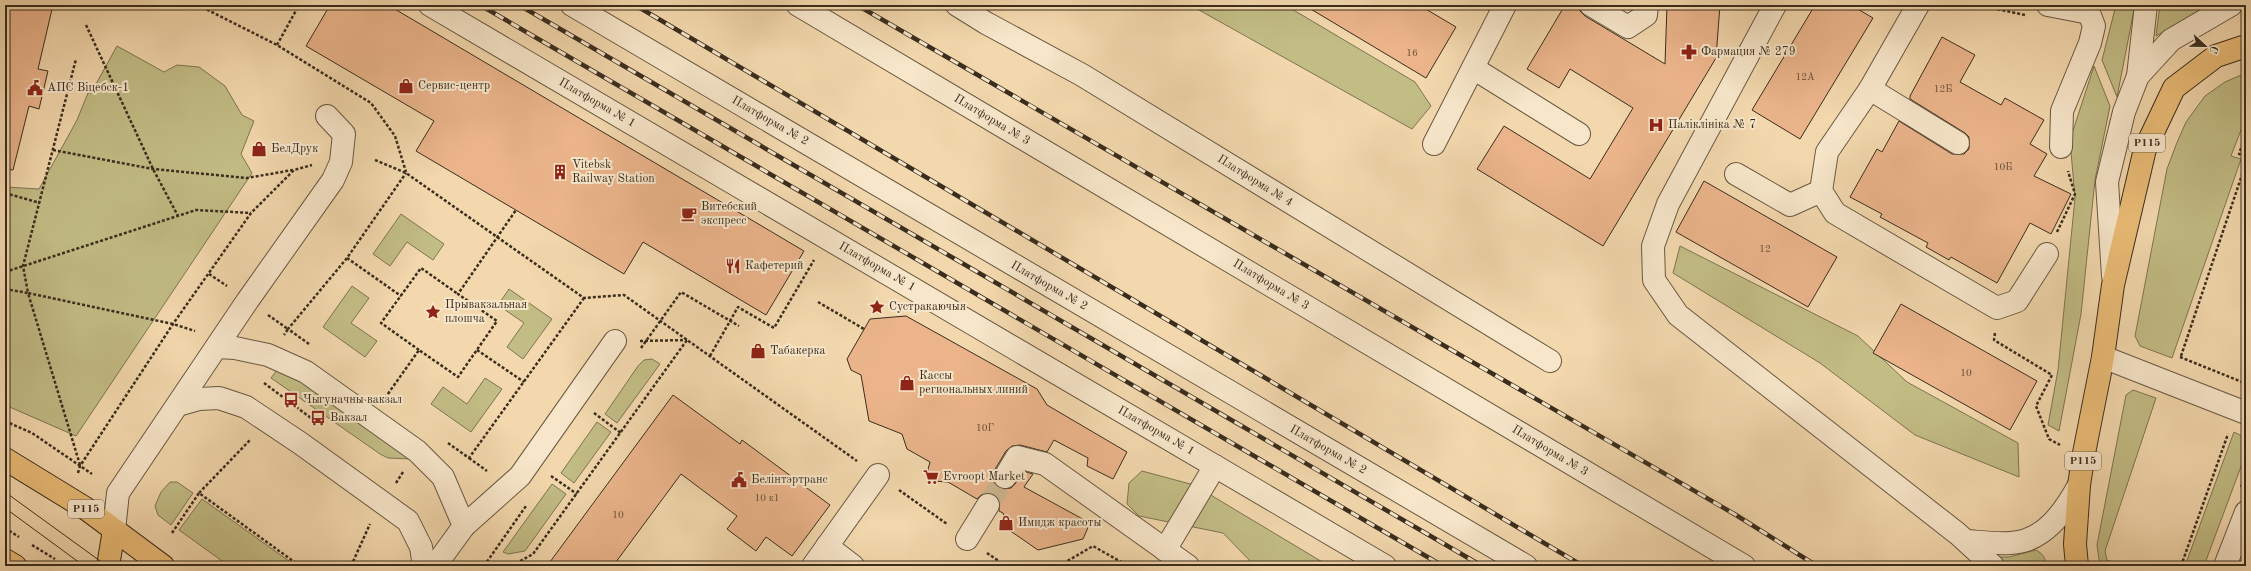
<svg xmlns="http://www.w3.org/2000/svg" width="2251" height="571" font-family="'Old Standard TT',serif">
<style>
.green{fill:#c2bc85;stroke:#7e7452}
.building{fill:#ebb48b;stroke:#3a2d1e}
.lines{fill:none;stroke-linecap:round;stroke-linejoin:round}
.minor-tunnel{stroke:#ceb690;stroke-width:22;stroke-dasharray:22 11;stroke-linecap:butt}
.minor-casing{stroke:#685842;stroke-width:24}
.major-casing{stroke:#3a2d1e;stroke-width:24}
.path{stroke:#3a2d1e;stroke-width:2.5;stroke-dasharray:3 2;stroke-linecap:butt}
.minor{stroke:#f7e6ca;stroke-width:22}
.major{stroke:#eabc76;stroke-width:22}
.tram{stroke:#3a2d1e;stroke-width:1}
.rail-casing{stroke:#3a2d1e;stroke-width:4.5}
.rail{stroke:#f7e6ca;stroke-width:3;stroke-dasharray:9;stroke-linecap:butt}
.labels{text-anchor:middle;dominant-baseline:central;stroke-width:4;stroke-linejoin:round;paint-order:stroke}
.number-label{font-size:10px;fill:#664f39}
.shield{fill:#f7e6ca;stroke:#736452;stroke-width:1}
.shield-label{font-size:11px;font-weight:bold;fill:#3a2d1e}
.poi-label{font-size:12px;fill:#3a2d1e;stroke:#f7e6ca;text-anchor:start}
.street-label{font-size:12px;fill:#3a2d1e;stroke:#f7e6ca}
</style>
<rect width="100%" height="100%" fill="#f3d8ad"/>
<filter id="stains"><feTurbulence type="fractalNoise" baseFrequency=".005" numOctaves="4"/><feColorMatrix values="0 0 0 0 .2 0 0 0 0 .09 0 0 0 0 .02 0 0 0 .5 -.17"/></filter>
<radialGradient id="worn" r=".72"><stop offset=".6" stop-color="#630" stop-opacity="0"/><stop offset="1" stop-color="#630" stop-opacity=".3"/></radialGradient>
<!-- green -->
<g class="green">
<path d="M1190,5H1285L1415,82L1431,106L1412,129Z"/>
<path d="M2116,5H2134V10L2117,97L2102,60Z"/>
<path d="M2160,5H2197L2205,8L2156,36Z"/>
<path d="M117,46L164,72L177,65L199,67L225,86L242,115L254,121L241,154L252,173L76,436L5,405V187L39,189L77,120L88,93H91Z"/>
<path d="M2094,66L2110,106L2095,180L2081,314L2059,431L2048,425L2058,370L2075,198L2070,140Z"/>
<path d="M2246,73V117L2231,156L2241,159L2172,358L2140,346L2135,336L2167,169L2176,145L2186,122L2205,96L2225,82Z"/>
<path d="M401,214L444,244L433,260L407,242L390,266L373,254Z"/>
<path d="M1680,246L1858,336L1907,382L2018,443L2019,477L1915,435L1820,363L1673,273Z"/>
<path d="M352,286L369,298L351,323L377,341L365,357L323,327Z"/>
<path d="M509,289L552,319L523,359L507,347L524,323L498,305Z"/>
<path d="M652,359L660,364L617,423L605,414L638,366L644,360Z"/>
<path d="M277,370L290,374L411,459L388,458L380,454L271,378Z"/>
<path d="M485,378L502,389L471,432L431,404L443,387L467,404Z"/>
<path d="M2133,390L2156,398L2105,551L2107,560L2124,566H2100L2097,545L2126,395Z"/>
<path d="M597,422L611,432L574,483L561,473Z"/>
<path d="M2234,432L2244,437L2246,453L2204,566H2185Z"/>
<path d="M1142,471L1194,485L1329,566H1255L1223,533L1139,516L1127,504L1129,483Z"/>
<path d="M170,482H177L193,493L171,525L158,515L155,506L161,492Z"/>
<path d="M552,484L566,494L525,551L508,554L503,552Z"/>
<path d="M202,499L296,566H229L179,530Z"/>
<path d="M2036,550C2043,554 2046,558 2046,566H2003L1991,557H2009Z"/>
</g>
<!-- building -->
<g class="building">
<path d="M5,5H53L38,69L48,71L39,109L29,106L13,170L5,169Z"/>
<path d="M330,5H388L804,251L766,315L643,242L624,274L416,151L434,121L306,46Z"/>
<path d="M1304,5H1419L1456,27L1426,78Z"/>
<path d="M1565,5H1579L1580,11L1585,16L1665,64L1667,5H1720L1716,58L1603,246L1477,169L1504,126L1590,179L1633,108L1570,69L1559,88L1527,69Z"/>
<path d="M1815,5H1851L1873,18L1800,139L1752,110Z"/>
<path d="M1942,37L1975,55L1960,82L2001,105L2005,98L2044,120L2030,144L2047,154L2034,176L2071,194L2051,234L2030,223L1997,283L1951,257L1949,260L1926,247L1928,243L1880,217L1882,214L1850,197L1877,149L1882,152L1899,121L1952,154H1964L1969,149V137L1965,133L1910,99V96Z"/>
<path d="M1704,181L1837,257L1808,307L1676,232Z"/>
<path d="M1901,304L2037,381L2010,430L1873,353Z"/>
<path d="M906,316L1037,389L1047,405L1127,452L1113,479L1087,466L1088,458L1054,440L1047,452L1020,445L1012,446L1006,451L994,471V483L998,487L1004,489L1011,488L1015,484L1023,471L1033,474L1024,487L1090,523L1083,539L1038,550L1009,530L1003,513L999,511V499L995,495L989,493L982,494L977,499L948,482L934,481L927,473L930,462L907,449L902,434L869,421L861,375L851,370L847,359L870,319Z"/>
<path d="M673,395L740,444L742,440L830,505L792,556L766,537L756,551L727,529L737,516L681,474L613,566H547Z"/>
</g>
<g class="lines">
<!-- minor-tunnel -->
<path class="minor-tunnel" d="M988,505L1005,477"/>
<defs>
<g id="minor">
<path d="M430,5L1385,566"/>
<path d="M572,5L1526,566"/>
<path d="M798,5L1744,566"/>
<path d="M957,5L986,23L1082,75L1550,361"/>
<path d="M1591,5L1628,27L1646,15L1647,5"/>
<path d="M1775,5L1668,204L1653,246L1654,280L1678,315L1958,534L1993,566"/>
<path d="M1918,5L1870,89L1827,152L1821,191L1835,213L1997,308L2017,301L2047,254"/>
<path d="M2048,5L2089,13L2094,26L2090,43L2062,111L2061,147"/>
<path d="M1473,68L1579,134"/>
<path d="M2138,76L2171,40L2231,5"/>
<path d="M1870,89L1958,143"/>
<path d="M1434,144L1505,5"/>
<path d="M1736,174L1790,205L1821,191"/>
<path d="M2113,276L2107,182L2124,112L2138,76L2146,5"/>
<path d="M217,347L235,348L268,355L306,372L417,451L443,477L464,526"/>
<path d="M2103,357L2246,413"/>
<path d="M178,405L199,399L219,398L246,407L300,443L408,521L421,547L424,566"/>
<path d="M1005,477L1017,457L1045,464L1188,566"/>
<path d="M114,530L118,493L248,300L333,180L341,162L344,134L327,116"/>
<path d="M967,539L988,505"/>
<path d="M1967,541C1981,542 1996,544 2010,543C2044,542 2064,512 2079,485"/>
<path d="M827,546L853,566"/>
<path d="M1165,550L1215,466"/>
<path d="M435,566L464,526L520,476L615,341"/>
<path d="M813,566L878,475"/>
<path d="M2225,566L2246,512"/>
</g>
<g id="major">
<path d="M5,459L85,508L163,566"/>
<path d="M5,560L15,566"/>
<path d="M108,566L114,530"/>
<path d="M2077,566L2075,544L2079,485L2084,453L2103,357L2113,285L2145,149L2174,88L2216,56L2246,46"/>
</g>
</defs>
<!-- minor casing -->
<use href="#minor" class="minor-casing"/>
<!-- major casing -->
<use href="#major" class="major-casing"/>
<!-- path -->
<g class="path">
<path d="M198,5L277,45L371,103L395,136L406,172"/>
<path d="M1978,5L2025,15"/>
<path d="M86,25L153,169L178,216"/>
<path d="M277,45L299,5"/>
<path d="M2246,134L2239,154L2246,156"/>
<path d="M53,150L153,169L247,178L293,170"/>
<path d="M375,160L406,173L584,298L624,295L857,461"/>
<path d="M5,193L40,203"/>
<path d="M2057,232L2075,194L2068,171"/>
<path d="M347,258L401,296"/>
<path d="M5,272L196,210L251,213"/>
<path d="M209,274L227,286"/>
<path d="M5,289L28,293L23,266L76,59"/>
<path d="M818,302L864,329"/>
<path d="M268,315L288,329L284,335"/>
<path d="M1995,333L1994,340L2052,375L2036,406L2049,439L2060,445"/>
<path d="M640,341L687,340"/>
<path d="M309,344L288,329L347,258L406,173"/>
<path d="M641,348L681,292L739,326"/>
<path d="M419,350L381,323L421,268L458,294"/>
<path d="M477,350L524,382"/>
<path d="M710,356L738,307L774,328L814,260"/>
<path d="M2181,356L2246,163"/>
<path d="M2180,357L2242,382"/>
<path d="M264,383L311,418"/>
<path d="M385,398L419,350L458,377L497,321L458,294L516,210"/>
<path d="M594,413L621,433"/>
<path d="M5,421L32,433L92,474"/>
<path d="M448,443L469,458L584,298"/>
<path d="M469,458L487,471"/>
<path d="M80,465L28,293L173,324L195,331"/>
<path d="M78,473L80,466L173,324L251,213L294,170L312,165"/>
<path d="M551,476L577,494"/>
<path d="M396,483L403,472"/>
<path d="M2241,487L2246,475"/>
<path d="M899,490L947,524"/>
<path d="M199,493L250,440"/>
<path d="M5,528L19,537"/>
<path d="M172,533L199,493L300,566"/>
<path d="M32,545L55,559"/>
<path d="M987,553L1006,566"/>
<path d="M486,562L515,564L533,554L687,340"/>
<path d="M351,566L370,524"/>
<path d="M484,566L526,506"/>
<path d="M1059,566L1093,546L1128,566"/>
<path d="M2181,566L2228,434"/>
</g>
<!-- minor -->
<use href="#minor" class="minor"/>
<!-- major -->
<use href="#major" class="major"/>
<!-- tram -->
<g class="tram">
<path d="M5,492L107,566"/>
<path d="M5,508L84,566"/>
</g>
<defs>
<g id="rail">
<path d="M480,5L1443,566"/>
<path d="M519,5L1482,566"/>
<path d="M635,5L1583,566"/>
<path d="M857,5L1736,515L1817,566"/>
</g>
</defs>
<!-- rail casing -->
<use href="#rail" class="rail-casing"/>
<!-- rail -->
<use href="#rail" class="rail"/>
</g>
<!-- icons -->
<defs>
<symbol id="pharmacy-bare" viewBox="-9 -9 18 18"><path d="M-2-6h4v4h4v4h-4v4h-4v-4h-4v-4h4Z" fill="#8f2418" stroke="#f7e6ca" stroke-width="2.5" paint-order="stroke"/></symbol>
<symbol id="shop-bare" viewBox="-9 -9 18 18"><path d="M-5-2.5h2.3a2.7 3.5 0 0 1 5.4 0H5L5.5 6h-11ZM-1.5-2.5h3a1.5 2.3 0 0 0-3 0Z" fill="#8f2418" stroke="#f7e6ca" stroke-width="2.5" paint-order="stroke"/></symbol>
<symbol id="civic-bare" viewBox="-9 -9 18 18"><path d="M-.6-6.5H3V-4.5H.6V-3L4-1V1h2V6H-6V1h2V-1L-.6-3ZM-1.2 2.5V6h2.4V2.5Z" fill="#8f2418" stroke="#f7e6ca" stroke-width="2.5" paint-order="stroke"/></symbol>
<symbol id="hospital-bare" viewBox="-9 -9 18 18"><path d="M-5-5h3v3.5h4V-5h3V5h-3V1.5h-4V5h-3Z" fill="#8f2418" stroke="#f7e6ca" stroke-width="2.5" paint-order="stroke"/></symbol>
<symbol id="building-bare" viewBox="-9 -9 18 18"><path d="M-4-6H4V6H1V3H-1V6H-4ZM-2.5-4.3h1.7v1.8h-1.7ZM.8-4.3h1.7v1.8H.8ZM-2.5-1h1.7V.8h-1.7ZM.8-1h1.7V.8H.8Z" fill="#8f2418" stroke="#f7e6ca" stroke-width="2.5" paint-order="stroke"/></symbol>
<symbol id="cafe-bare" viewBox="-9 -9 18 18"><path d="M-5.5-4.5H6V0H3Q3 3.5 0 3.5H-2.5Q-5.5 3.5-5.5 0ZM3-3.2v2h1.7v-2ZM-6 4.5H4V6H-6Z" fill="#8f2418" stroke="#f7e6ca" stroke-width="2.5" paint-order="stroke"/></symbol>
<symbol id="restaurant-bare" viewBox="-9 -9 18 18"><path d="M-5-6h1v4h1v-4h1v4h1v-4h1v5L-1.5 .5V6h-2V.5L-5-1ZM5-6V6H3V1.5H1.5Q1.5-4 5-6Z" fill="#8f2418" stroke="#f7e6ca" stroke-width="2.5" paint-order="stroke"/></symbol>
<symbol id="sight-bare" viewBox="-9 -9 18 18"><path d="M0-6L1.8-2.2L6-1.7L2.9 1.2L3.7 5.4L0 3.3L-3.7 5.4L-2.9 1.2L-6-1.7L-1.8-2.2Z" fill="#8f2418" stroke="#f7e6ca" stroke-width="2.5" paint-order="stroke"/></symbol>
<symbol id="bus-bare" viewBox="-9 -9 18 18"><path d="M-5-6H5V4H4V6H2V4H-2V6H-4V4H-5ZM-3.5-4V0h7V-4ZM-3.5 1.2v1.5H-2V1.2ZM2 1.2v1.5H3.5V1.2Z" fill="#8f2418" stroke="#f7e6ca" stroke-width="2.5" paint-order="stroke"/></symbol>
<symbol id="supermarket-bare" viewBox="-9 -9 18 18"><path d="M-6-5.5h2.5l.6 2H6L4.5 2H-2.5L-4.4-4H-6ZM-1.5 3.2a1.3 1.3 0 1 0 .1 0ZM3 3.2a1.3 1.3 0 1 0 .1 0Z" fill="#8f2418" stroke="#f7e6ca" stroke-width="2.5" paint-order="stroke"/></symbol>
</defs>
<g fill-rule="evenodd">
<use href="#pharmacy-bare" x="1678" y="41" width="22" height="22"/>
<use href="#shop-bare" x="395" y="75" width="22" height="22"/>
<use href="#civic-bare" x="24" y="77" width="22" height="22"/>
<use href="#hospital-bare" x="1645" y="114" width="22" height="22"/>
<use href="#shop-bare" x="248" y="138" width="22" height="22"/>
<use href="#building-bare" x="549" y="161" width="22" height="22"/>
<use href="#cafe-bare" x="678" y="203" width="22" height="22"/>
<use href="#restaurant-bare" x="722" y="255" width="22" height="22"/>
<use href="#sight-bare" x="866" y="296" width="22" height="22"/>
<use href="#sight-bare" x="422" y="301" width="22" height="22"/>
<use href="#shop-bare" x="747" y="340" width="22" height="22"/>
<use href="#shop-bare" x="896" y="372" width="22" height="22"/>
<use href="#bus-bare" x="280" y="389" width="22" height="22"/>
<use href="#bus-bare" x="307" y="407" width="22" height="22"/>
<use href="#supermarket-bare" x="920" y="466" width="22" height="22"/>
<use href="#civic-bare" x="728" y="469" width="22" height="22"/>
<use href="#shop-bare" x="995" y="512" width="22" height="22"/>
</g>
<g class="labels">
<!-- number labels -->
<g class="number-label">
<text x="1412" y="53">16</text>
<text x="1805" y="77">12А</text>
<text x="1943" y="89">12Б</text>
<text x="2003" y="167">10Б</text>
<text x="1765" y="249">12</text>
<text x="1966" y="373">10</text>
<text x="985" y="428">10Г</text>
<text x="767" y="498">10 к1</text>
<text x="618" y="515">10</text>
</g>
<!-- shield labels -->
<g class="shield">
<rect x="2129" y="134" width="36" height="18" rx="3"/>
<rect x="2065" y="452" width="36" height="18" rx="3"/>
<rect x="68" y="500" width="36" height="18" rx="3"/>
</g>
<g class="shield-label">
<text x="2147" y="143">Р115</text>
<text x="2083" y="461">Р115</text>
<text x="86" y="509">Р115</text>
</g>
<!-- poi labels -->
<g class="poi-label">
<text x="1701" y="52">Фармация № 279</text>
<text x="418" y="86">Сервис-центр</text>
<text x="47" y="88">АПС Віцебск-1</text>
<text x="1668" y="125">Паліклініка № 7</text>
<text x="271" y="149">БелДрук</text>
<text x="572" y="165">Vitebsk<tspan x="572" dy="14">Railway Station</tspan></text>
<text x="701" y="207">Витебский<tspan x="701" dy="14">экспресс</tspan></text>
<text x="745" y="266">Кафетерий</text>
<text x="445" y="305">Прывакзальная<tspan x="445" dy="14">плошча</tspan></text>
<text x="889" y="307">Сустракаючыя</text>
<text x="770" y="351">Табакерка</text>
<text x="919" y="376">Кассы<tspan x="919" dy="14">региональных линий</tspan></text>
<text x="303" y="400">Чыгуначны вакзал</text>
<text x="330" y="418">Вакзал</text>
<text x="943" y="477">Evroopt Market</text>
<text x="751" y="480">Белінтэртранс</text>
<text x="1018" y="523">Имидж красоты</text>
</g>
<!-- street labels -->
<g class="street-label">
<text transform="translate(597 103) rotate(30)">Платформа № 1</text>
<text transform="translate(992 120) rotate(31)">Платформа № 3</text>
<text transform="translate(770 121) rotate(30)">Платформа № 2</text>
<text transform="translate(1255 181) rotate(32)">Платформа № 4</text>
<text transform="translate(877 267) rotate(30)">Платформа № 1</text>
<text transform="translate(1271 285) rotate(31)">Платформа № 3</text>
<text transform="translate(1049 286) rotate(30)">Платформа № 2</text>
<text transform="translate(1156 431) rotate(30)">Платформа № 1</text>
<text transform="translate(1328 450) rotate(30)">Платформа № 2</text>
<text transform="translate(1550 451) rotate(31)">Платформа № 3</text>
</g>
</g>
<!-- margin -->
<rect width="2251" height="571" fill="none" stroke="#f3d8ad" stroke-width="20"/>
<rect x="6" y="6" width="2239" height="559" fill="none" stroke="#3a2d1e" stroke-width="2"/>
<rect x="10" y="10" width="2231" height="551" fill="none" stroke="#3a2d1e"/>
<!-- north arrow -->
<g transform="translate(2205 46) rotate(112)" stroke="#f7e6ca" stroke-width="3" paint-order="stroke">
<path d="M0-3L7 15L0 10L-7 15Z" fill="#3a2d1e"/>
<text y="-6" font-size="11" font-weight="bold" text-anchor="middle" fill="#3a2d1e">С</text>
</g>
<rect width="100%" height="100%" filter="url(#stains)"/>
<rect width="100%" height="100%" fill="url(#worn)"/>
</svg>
